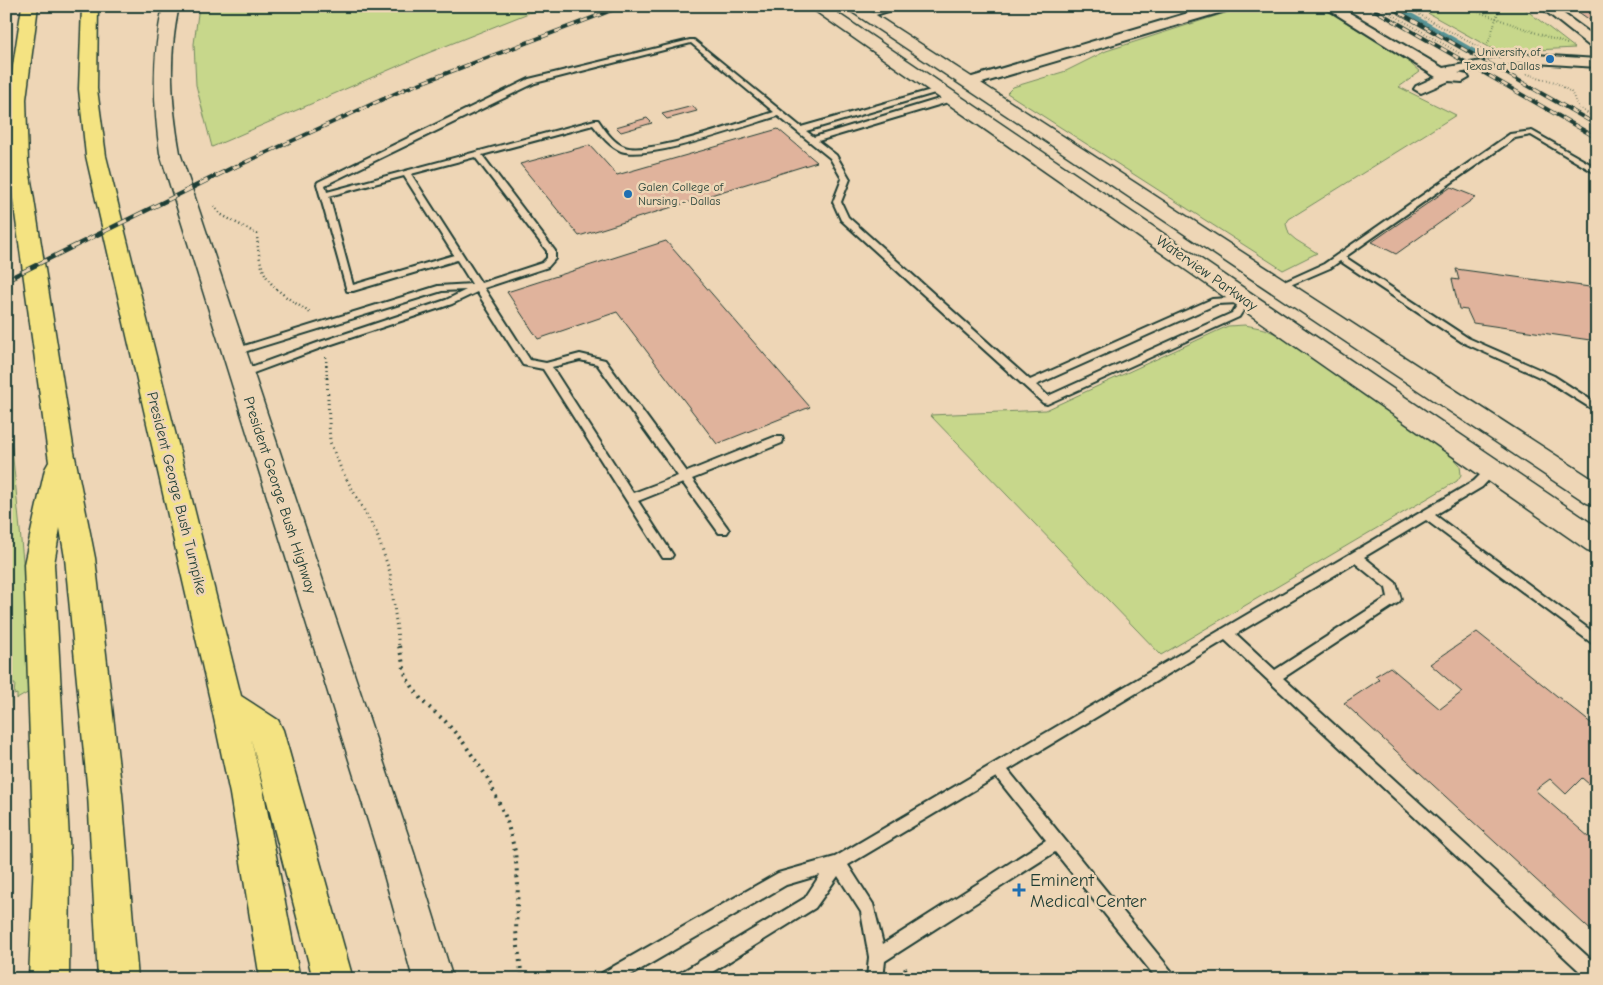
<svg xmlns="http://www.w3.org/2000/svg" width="1603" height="985" font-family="'Comic Neue',sans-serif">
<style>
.green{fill:#c7d78b;stroke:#738a60}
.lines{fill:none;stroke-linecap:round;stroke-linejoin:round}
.stream{stroke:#579395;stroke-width:4}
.building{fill:#e0b39c;stroke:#1f3d34}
.lane-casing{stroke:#1f3d34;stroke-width:4}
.street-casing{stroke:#1f3d34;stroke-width:4}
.secondary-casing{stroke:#1f3d34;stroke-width:3}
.highway-casing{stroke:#1f3d34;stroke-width:3}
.path-far3{stroke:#1f3d34;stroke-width:2;stroke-dasharray:0.5 2.5;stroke-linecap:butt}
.path-far2{stroke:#1f3d34;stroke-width:2.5;stroke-dasharray:1 3;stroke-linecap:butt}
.path-far1{stroke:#1f3d34;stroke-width:3;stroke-dasharray:1 4;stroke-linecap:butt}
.path{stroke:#1f3d34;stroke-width:4;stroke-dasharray:2 5;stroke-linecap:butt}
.lane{fill:#eed6b6;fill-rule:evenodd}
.street{fill:#eed6b6;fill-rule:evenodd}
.secondary{fill:#eed6b6;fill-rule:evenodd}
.highway{fill:#f4e382;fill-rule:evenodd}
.rail-far1-casing{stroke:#1f3d34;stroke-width:4}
.rail-casing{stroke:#1f3d34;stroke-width:4.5}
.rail-far1{stroke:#eed6b6;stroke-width:2.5;stroke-dasharray:7;stroke-linecap:butt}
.rail{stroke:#eed6b6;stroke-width:3;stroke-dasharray:9;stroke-linecap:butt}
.poi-dot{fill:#1f6fb2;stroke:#eed6b6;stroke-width:2}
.labels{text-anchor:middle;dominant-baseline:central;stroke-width:5;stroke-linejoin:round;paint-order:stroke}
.far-poi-label{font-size:12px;fill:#1f3d34;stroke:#eed6b6;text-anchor:end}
.street-label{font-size:15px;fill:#1f3d34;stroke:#eed6b6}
.near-poi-label{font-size:18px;fill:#1f3d34;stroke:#eed6b6;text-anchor:start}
</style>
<rect width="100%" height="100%" fill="#eed6b6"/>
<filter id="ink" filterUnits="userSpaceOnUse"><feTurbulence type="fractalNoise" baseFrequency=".02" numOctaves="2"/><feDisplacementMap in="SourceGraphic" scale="10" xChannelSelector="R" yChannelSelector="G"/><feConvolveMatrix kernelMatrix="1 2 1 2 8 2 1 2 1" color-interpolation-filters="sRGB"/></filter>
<g filter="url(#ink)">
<!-- green -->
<g class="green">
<path d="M199,6H546L428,53L212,147L196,85L194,44Z"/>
<path d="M1247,6H1320L1412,63L1411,64L1420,72L1399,87L1456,115L1289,219L1286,224L1289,234L1296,240L1317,253L1283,270L1007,93L1013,87L1066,71L1106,51Z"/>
<path d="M1415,6H1521L1575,48L1498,52Z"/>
<path d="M1245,325L1265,329L1278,335L1451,455L1460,465L1461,475L1457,481L1161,655L930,415L1046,410L1228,326Z"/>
<path d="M6,387L28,612L31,691L17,699V694L14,695L15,684H12L10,707L6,710Z"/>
</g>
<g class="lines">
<!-- stream -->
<path class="stream" d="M1395,6L1479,54"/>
</g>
<!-- building -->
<g class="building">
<path d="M1570,6H1597L1593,8L1597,10V25Z"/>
<path d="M693,106L697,111L667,119L662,114Z"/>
<path d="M647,118L652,123L621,132L616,127Z"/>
<path d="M778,129L817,162L579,236L520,164L590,145L617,175Z"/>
<path d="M1451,187L1476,197L1396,254L1372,242Z"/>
<path d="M666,241L810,407L717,444L617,312L538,339L507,292Z"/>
<path d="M1456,269L1597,288V341L1473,323L1467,310L1459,309L1452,279L1459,280Z"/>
<path d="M1477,632L1597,728V791L1582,778L1566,794L1550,779L1535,790L1597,844V936L1344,703L1379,680L1375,676L1390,667L1440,709L1462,692L1430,664Z"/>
</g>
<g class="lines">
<defs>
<g id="lane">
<path d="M893,6H904L866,18L863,16Z"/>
<path d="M690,40H694L801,127L938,88L945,90L806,131L814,137L949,96H955V100L818,141L836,155L850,179L841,202L848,217L1030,380L1212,299L1245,297L1250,300L1239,317L1047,404L1043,403L841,220L833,202L842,179L830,158L778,116C746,125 650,161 621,151C609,146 601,135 593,125L482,155L555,251V259L548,267L484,288L530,360L546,363L580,354L605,360L687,472L774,437H782L783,440L782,443L692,479L727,527L729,530L727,533H719L683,483L638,501L673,555L671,558H663L543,369L523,365L477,292L452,304L326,346L245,376H237L236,374L237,372L320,342L446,300L466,290L442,291L234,355L231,354L229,352L231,350L438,286L472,284L457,260L353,291H347L317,184L318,182L529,79ZM691,43L774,112C745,121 649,156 625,147C613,143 605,130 598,120H595L327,192L325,185L535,83ZM475,157L547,251V258L542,263L481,283L411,174ZM404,176L454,255L353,285L329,196ZM1239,303L1232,313L1048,396L1036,385L1217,304ZM580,360L597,364L678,476L633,493L552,367Z"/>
<path d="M1532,131L1597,168V174L1531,135L1515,138L1345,257L1468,338L1554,376L1597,404V412L1546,380L1462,342L1340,261L1330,268L1281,289H1275L1273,287L1324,264L1510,134Z"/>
<path d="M1491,467L1497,471L1482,487L1435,515L1597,635V647L1426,520L1364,557L1396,583L1401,599L1399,602L1283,678L1597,965V979H1588L1225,640L1008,770L1173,973L1175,979H1157L1055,852L885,961L883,979H867L869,957L861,912L838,876L815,908L701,979H678L680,973L805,898L820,875L786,885L624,979H600L602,973L778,873L835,857L1474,481L1487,468ZM1355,563L1386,588L1388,597L1275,670L1236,634ZM996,777L1046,840L883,944L873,904L848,865Z"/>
</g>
<g id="street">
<path d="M1212,6H1233L1232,9L972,86L967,87L960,83L962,80Z"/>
<path d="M1323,6H1338L1443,68L1520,54L1597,59V67L1520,62L1458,73L1467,75L1469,78L1462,82L1449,81L1421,93L1414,89L1416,86L1436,77Z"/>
<path d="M1539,6H1553L1597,38V49L1592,48Z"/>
</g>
<g id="secondary">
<path d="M163,6H179C168,56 171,103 180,153L414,853L453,979H413L378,853L160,153C153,103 152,56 163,6Z"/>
<path d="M808,6H827L1597,527V553L1587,550Z"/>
<path d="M843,6H862L1597,482V506L1587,503Z"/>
</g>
<g id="highway">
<path d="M22,6H38L26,99L28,162L74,452L95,558L122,794L138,979H98L88,794L65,558L60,528L54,564L70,858L69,979H29L34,858L24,564L45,469L49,462L8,162V99Z"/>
<path d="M82,6H98L97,89L106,156L241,696L278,720L283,730L353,979H313L251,739L264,794L300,979H260L230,794L211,704L86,156L79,89Z"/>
</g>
</defs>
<!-- lane casing -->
<use href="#lane" class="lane-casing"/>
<!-- street casing -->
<use href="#street" class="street-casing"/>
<!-- secondary casing -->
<use href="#secondary" class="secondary-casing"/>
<!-- highway casing -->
<use href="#highway" class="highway-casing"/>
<!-- path-far3 -->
<g class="path-far3">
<path d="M1378,6L1461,54"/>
<path d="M1404,6L1482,49"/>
<path d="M1462,6L1567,44"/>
<path d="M1488,44L1500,6"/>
<path d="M1527,74L1555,82L1571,92L1579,108L1597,119"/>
</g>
<!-- path-far2 -->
<g class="path-far2">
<path d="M214,206L220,214L257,234C259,283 274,289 312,314"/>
<path d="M326,357L327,379"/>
</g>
<!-- path-far1 -->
<path class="path-far1" d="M327,378L330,442L342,471L376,532L390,572L399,647"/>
<!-- path -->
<g class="path">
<path d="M399,646L406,677L422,701L445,721L463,742L487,777L506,818L515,851L518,885L516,931L522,979"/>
<path d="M905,968L909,979"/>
</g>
<!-- lane -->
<use href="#lane" class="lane"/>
<!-- street -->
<use href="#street" class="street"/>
<!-- secondary -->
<use href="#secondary" class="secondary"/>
<!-- highway -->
<use href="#highway" class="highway"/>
<defs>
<g id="rail-far1">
<path d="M1368,6L1597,138"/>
<path d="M1388,6L1597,125"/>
<path d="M233,168L405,89L623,6"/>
</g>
<path id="rail" d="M6,280L236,166"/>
</defs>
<!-- rail-far1 casing -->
<use href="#rail-far1" class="rail-far1-casing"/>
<!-- rail casing -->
<use href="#rail" class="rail-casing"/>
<!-- rail-far1 -->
<use href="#rail-far1" class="rail-far1"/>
<!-- rail -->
<use href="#rail" class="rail"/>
</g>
</g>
<!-- markers -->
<g class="poi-dot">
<circle cx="1550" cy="59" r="5"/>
<circle cx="628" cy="194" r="5"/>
<path d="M1016.5 882.5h5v5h5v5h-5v5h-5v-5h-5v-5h5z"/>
</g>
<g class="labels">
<!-- far-poi labels -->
<g class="far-poi-label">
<text x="1540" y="52">University of<tspan x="1540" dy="14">Texas at Dallas</tspan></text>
<text x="638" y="187" text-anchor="start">Galen College of<tspan x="638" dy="14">Nursing - Dallas</tspan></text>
</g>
<!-- street labels -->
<g class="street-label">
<text transform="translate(1207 273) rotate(35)">Waterview Parkway</text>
<text transform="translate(177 493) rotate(76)">President George Bush Turnpike</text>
<text transform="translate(280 495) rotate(72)">President George Bush Highway</text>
</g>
<!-- near-poi labels -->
<g class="near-poi-label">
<text x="1030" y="880">Eminent<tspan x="1030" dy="21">Medical Center</tspan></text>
</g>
</g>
<!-- margin -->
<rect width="1603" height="985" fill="none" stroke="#eed6b6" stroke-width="25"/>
<rect x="12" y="12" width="1578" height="960" fill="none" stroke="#1f3d34" stroke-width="2" filter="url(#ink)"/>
</svg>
